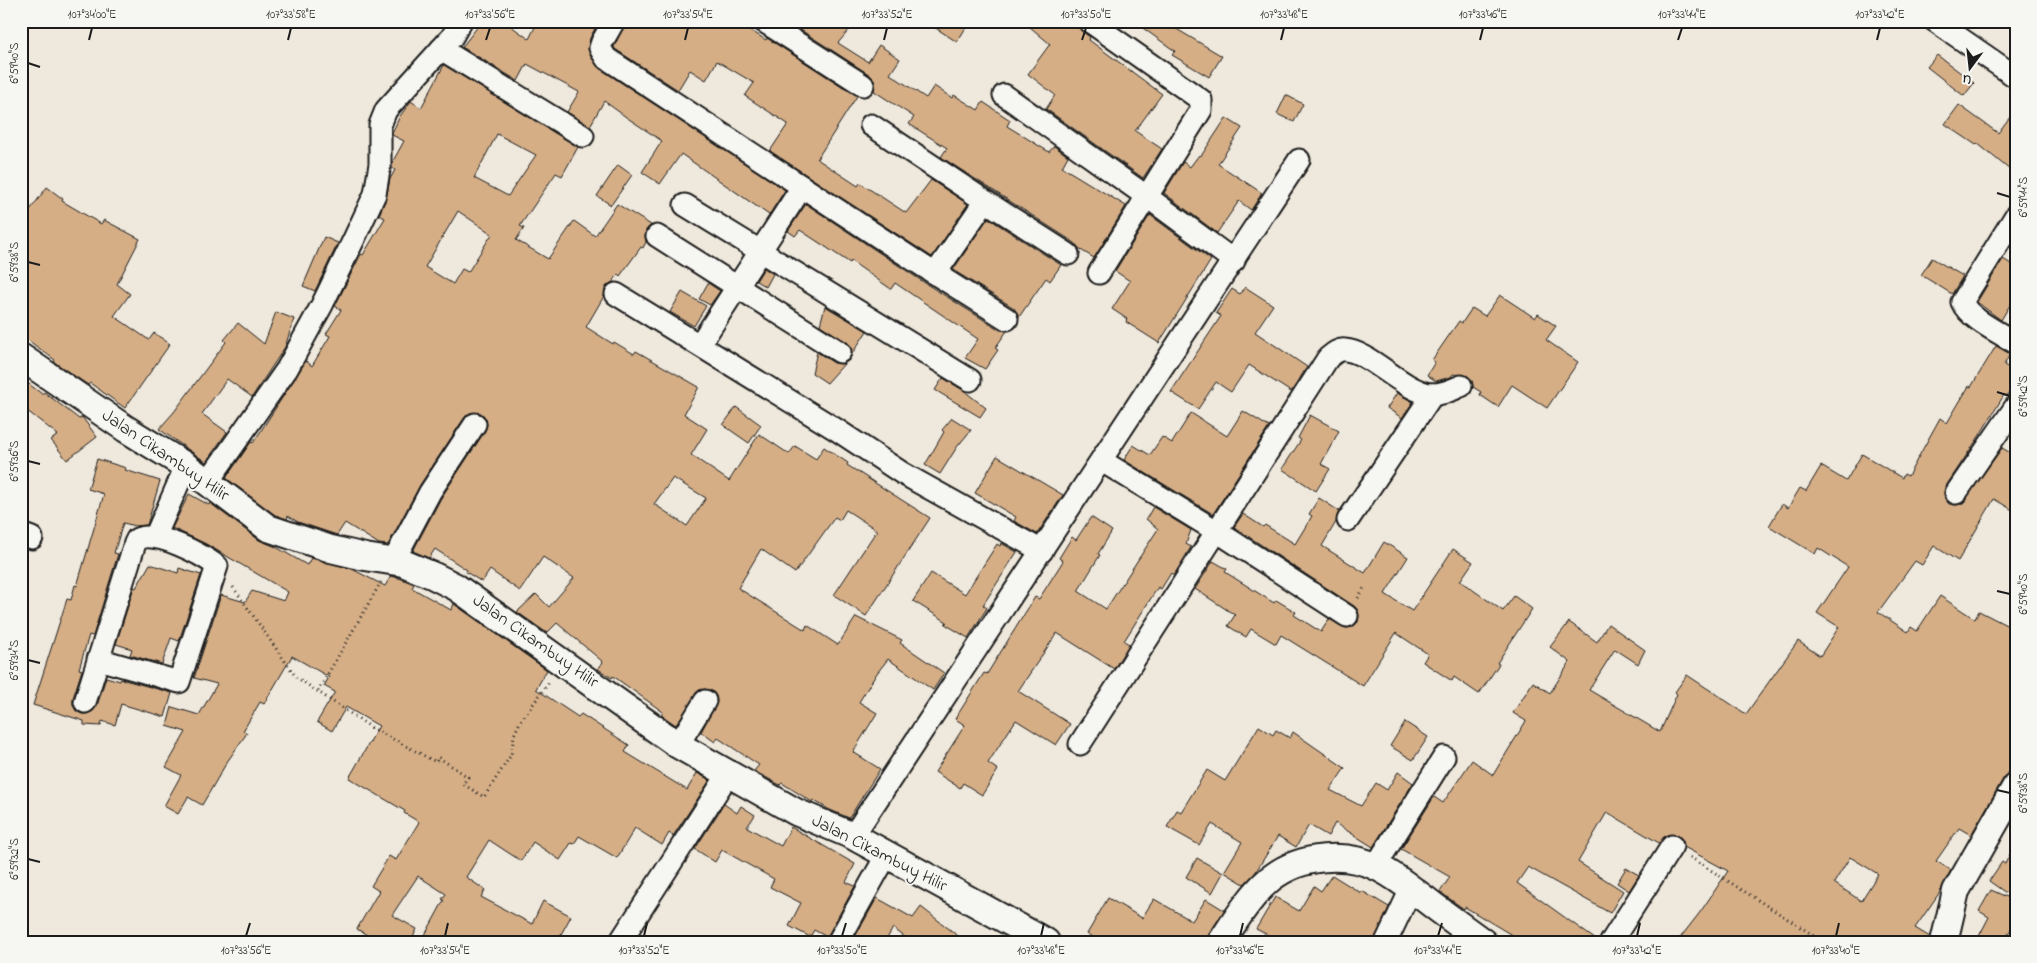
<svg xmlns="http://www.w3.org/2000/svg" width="2037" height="963" font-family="'Indie Flower',sans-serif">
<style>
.building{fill:#d5ae86;stroke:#1c1c1c;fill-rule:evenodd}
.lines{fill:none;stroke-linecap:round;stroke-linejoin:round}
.minor-casing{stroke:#1c1c1c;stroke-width:25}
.tertiary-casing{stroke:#1c1c1c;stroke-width:30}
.path{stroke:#1c1c1c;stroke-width:3;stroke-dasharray:1 4;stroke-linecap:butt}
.minor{stroke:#f6f6f2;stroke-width:21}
.tertiary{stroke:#f6f6f2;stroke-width:26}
.ticks{fill:none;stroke:#1c1c1c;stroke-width:2}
.labels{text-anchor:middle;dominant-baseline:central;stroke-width:4;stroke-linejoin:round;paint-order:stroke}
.street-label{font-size:18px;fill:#1c1c1c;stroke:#f6f6f2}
.neatline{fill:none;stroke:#1c1c1c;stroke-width:2}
.ticks-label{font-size:12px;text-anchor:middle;fill:#1c1c1c}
</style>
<rect width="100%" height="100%" fill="#efe8dc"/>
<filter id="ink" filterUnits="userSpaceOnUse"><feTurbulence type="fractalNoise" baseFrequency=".02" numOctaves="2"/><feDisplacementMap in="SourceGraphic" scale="10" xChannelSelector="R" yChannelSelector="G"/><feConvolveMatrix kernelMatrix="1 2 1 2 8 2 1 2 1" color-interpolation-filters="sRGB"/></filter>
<g filter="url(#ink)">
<!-- building -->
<g class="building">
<path d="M482,21H504L529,39L538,21H599L590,38L588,49L599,68L785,190L769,215L681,154L660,184L642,172L662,141L626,117L604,101L590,126L567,112L579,92L527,64L518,81L462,47Z"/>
<path d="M626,21H735L766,40L767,38L857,96L817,159L858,186L860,183L906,213L931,180L968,204L932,257L770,151L788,124L745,96L754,83L717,61L706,80L690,70L678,90L615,49L614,47Z"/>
<path d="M787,21H840L850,29L838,43L868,62L879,45L900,59L890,74L926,98L934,86L952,98L954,95L978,110L983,102L1010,120L1007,126L1049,152L1054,146L1068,156L1062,167L1126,206L1094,258L1079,249L1075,243L941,157L947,148L909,124L914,117L874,91L875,85L874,79L870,75Z"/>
<path d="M925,21H970L957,42Z"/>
<path d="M1023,21H1076L1081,31L1090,37L1089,40L1162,94L1135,131L1162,149L1143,178L1046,109L1055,95L1028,74L1050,44Z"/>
<path d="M1133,21H1163L1222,56L1209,77L1172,55L1175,51Z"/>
<path d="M1937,55L1974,83L1964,96L1927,67Z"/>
<path d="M444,65L578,147L562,176L556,173L520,226L524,228L516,240L548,259L574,221L595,236L617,204L651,225L646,230L645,236L646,242L643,248L641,247L620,276L618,274L613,282L606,287L604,296L586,327L613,344L614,342L634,354L636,351L699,387L684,414L707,429L691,455L729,481L759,434L789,454L795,446L816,459L824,447L848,463L847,465L930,518L866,616L834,595L877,530L846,510L840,520L835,517L795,573L761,549L738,588L805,630L807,625L838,645L856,617L902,640L900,643L944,673L933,690L888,659L877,673L859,702L877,713L853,752L880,769L849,818L828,809L813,800L812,802L782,783L780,785L754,771L759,765L718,738L715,742L701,732L717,702L716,696L712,691L705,689L699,690L676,725L661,715L663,712L613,676L612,678L598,669L603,662L557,623L547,633L517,612L536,594L549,607L574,578L543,557L520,591L490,570L482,582L466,572L467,570L435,549L429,558L413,551L441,498L485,431L487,425L486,419L481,413H470L465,417L420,485L388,545L379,544L345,523L337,535L298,522L288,516L287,519L275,515L226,478L251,442L253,443L306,361L312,366L330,336L326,334L341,310L335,306L361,254L363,255L385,218L379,215L386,199L390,179L395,170L392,168V163L404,141L392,135V133L400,116L411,101L421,108ZM497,134L536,155L508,196L474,178ZM458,211L492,234L468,272L462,269L453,284L425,267ZM673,478L706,498L687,526L654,504Z"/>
<path d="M1286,95L1303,104L1294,122L1277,114Z"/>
<path d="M1959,105L1998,133L2016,109V175L1977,143L1976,145L1945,124Z"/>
<path d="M1226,118L1242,128L1218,164L1262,193L1251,210L1239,201L1217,233L1164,193L1183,162L1190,167L1199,155L1201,156Z"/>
<path d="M618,165L632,175L611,205L597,196Z"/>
<path d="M47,187L63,199L62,201L101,224L104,220L140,239L117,284L130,294L114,316L149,340L154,333L170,344L125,408L90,383L88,385L54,362L55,360L21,335V205L30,210Z"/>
<path d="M806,204L928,285L1000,330L1007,331L995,348L998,350L985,369L965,358L978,339L895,283L891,289L851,261L850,263L800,230L795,236L788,231Z"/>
<path d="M1150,215L1211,260L1159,343L1126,322L1127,319L1112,309L1130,281L1115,271Z"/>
<path d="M988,218L1061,265L1050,281L1046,278L1019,317L1014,308L953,270Z"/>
<path d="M324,237L338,243L315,291L303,286Z"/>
<path d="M1932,258L1963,276L1952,294L1921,275Z"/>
<path d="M2003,259L2016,267V295L2001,320L1977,302Z"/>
<path d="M764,268L773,274L766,287L756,281Z"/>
<path d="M708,283L720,291L710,305L699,299Z"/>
<path d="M1245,287L1273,305L1255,332L1307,367L1291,392L1249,365L1231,392L1216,382L1198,409L1171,392L1221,316L1216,313L1232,289L1240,294Z"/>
<path d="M682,292L706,306L694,326L670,312Z"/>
<path d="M1500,295L1535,318L1538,314L1556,326L1546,340L1578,362L1547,408L1512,385L1498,407L1480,395L1481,392L1473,387L1472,381L1468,376L1453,374L1451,377L1436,381L1427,375L1435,362L1432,360L1459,321L1462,323L1472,308L1485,316Z"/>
<path d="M825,306L867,331L852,354L851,347L847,342L820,325Z"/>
<path d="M276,312L294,319L285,347L252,397L227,379L202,414L227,432L206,462L159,429L174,412L226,342L224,340L238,323L264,344Z"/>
<path d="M1996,346L2010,354L2004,365L2016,372V381L2007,396L2004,395L1980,435L1946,486L1944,492L1945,499L1949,504L1955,505L1962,504L2002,448L2016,456V512L1994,499L1958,561L1934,546L1922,565L1915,561L1878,612L1908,632L1911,627L1917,631L1940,596L1975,619L1979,611L2016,630V760L2003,779L1971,835L1959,828L1936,861L1951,870L1940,892L1915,928L1930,937L1929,942H1677L1701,911L1728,871L1684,847L1683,841L1678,835H1667L1659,843L1607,812L1578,862L1623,891L1610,913L1528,867L1517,883L1599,942H1512L1515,937L1465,907L1464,909L1440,892L1450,877L1401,849L1434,797L1443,803L1472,760L1493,775L1526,721L1513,713L1533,682L1550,693L1570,662L1550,647L1569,622L1597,642L1608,624L1645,650L1638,664L1615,649L1589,690L1660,732L1677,694L1675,692L1687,675L1746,714L1798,641L1820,656L1839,627L1817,613L1848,567L1818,548L1815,554L1769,526L1782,504L1788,508L1800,488L1806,491L1821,466L1846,481L1862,454L1902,478L1904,474L1908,476L1940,418L1947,423L1969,386L1971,387ZM1850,857L1878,874L1861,901L1834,883Z"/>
<path d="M817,352L834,363L844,364L827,383L812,373Z"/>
<path d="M21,378L42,394L44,392L79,419L82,417L97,437L67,460L51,440L58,435L21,406Z"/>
<path d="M943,378L963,390L986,408L980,417L935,390Z"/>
<path d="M1397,393L1413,402L1402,418L1387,408Z"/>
<path d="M736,407L761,425L749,443L723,425Z"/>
<path d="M1243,411L1269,427L1213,514L1124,460L1133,445L1150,455L1162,437L1172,443L1191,413L1227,436Z"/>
<path d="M1310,415L1339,431L1321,464L1330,469L1316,491L1282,469L1301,440L1298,438Z"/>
<path d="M952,418L971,430L957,447L940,474L925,465L944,432L942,430Z"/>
<path d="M997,456L1063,495L1037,534L1014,521L1016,517L975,493Z"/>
<path d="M97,459L126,468L125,470L160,481L147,525L136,526L123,523L114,553L118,554L93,636L89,635L79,669L82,670L73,698V705L76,711L82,714H87L93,711L97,706L106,677L120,681L121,679L172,693L165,717L121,704L115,725L102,721L101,726L84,725V721L33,705L67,599L71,600L75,585L77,586L104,494L88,489Z"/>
<path d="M189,494L209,505L210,503L259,540L276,547L307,565L311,558L352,569L385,586L391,576L399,578L414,584L412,588L451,610L454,604L547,670L536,689L578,717L581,714L629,745L625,752L687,790L697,773L710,780L673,836L669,833L662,845L635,828L617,858L579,836L574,844L571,843L560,860L533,842L521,861L489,840L466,877L485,890L481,897L532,924L543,901L571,916L559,938L566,942H437L425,935L444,900L442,899L446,894L418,876L392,915L417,929L410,942H379L357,929L379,891L371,886L389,856L396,860L419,822L404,813L405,811L349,778L379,726L346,707L332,731L317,722L335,692L324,686L329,677L292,656L264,704L260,702L243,731L247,733L227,762L202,805L188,797L178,814L164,806L181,775L166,767L186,732L167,726L172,707L199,715L217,684L194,678L221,595L245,602L252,591L284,601L288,592L206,544L172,528Z"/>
<path d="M1319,498L1339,511L1336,522L1322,546L1365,573L1384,542L1408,557L1385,594L1412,611L1453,549L1473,562L1460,581L1503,611L1514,596L1532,609L1497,663L1499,664L1479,694L1454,677L1452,681L1423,662L1428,654L1396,633L1363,686L1281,635L1276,644L1251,629L1246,637L1228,626L1235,615L1195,589L1213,561L1227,569L1225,572L1274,603L1276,600L1296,612L1294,615L1321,632L1329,619L1346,628L1353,627L1358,622L1359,616L1358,610L1354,606L1234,527L1243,514L1263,527L1265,525L1295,544L1312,516L1309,514Z"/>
<path d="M1153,507L1191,530L1186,544L1191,547L1174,575L1171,573L1161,589L1158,587L1124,641L1129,644L1114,669L1057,633L1018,691L1070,724L1056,745L1016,720L988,763L998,770L982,795L963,783L960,788L935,772L965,725L955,719L984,673L987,674L1035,597L1039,599L1063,561L1059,558L1072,537L1076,540L1091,517L1112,531L1098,554L1100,555L1078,591L1106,609L1158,529L1146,519Z"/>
<path d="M1001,543L1017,552L983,605L987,608L968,638L945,624L947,622L913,601L931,573L965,594L997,544L1000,546Z"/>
<path d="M150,564L178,573L179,568L201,575L179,641L171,638L162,664L130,655L132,649L116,644L134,587L136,588Z"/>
<path d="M1405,722L1428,737L1413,760L1390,746Z"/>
<path d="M1259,726L1273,735L1276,730L1290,738L1293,732L1345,768L1330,790L1361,806L1376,783L1387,790L1398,772L1413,783L1373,847L1335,823L1328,836L1309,825L1296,847L1278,836L1255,873L1244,884L1224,872L1242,842L1212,824L1199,845L1167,827L1177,810L1181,812L1207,770L1225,781Z"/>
<path d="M724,804L737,813L741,806L755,815L747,827L781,846L791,827L855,864L846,882L855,886L827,937L814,930L810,937L789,926L801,903L770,887L774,879L722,850L715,862L695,849Z"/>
<path d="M2016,842V879L2006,893L1989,881L2002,862L2005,864Z"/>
<path d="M1197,858L1223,873L1212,893L1186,877Z"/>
<path d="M1626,868L1639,875L1629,891L1617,883Z"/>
<path d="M1332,875L1361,893L1362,891L1389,907L1374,942H1264L1268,935L1256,929L1275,897L1299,911L1314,886L1321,891Z"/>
<path d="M1991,890L2016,901V919L2004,942H1976L1989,917L1979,911Z"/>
<path d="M877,898L913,918L921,907L966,942H911L893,928L885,942H864L855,937Z"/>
<path d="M1108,898L1142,918L1154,899L1192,921L1206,899L1224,910L1205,942H1101L1087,934Z"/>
</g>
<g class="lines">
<defs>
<g id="minor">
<path d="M614,21L602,42L600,48L606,58L923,266L1007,319"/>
<path d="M763,21L863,85"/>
<path d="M1089,21L1201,100V110L1099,273"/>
<path d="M1935,21L2016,77"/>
<path d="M441,49L583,136"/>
<path d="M1004,95L1146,196L1234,261"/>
<path d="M871,125L985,201L935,274"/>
<path d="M985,201L1068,254"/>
<path d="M685,205L970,380"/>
<path d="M2016,215L1962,302C1969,319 2000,333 2016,343"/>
<path d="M657,236L840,352"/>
<path d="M616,294L837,430L902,473L1042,551"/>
<path d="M700,344L802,187"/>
<path d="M1102,461L1218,532L1347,616"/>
<path d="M207,483L287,369L322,305L354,239L375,194L380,164V125L386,110L452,37L461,21"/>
<path d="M1956,493L2016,406"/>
<path d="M1348,520L1433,394"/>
<path d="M21,534L32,538"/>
<path d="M155,537L186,466"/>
<path d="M393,562L430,492L475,424"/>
<path d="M85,702L135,543L137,539C157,530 201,554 217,566L179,682L98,659"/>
<path d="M1080,744L1328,358C1333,354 1338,349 1345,350C1369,351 1403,391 1431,394C1442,395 1451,390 1461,386"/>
<path d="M678,745L705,701"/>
<path d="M853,836L1299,160"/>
<path d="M1375,867L1444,757"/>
<path d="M620,942L729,773"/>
<path d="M838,942L886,856"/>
<path d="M1386,942L1411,889"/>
<path d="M1611,942L1672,846"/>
</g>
<g id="tertiary">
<path d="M21,357L126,429L186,466L268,528L331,549L365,557L403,563L434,576L456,587L678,745L796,812L853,836L1046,942"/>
<path d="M1221,942C1235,921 1251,895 1270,879C1300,855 1347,851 1381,869C1397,877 1411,889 1425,899C1444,914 1464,928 1483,942"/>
<path d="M1944,942L1956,891L2016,786"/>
</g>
</defs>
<!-- minor casing -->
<use href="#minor" class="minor-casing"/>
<!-- tertiary casing -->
<use href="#tertiary" class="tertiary-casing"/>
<!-- path -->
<g class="path">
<path d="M233,587L296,677L372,728L436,762L438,757L468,777L463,784L484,797L511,755L514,735L520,722L550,681"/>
<path d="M1358,598L1365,586"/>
<path d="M318,691L381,582"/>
<path d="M1690,857L1824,942"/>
</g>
<!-- minor -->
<use href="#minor" class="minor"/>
<!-- tertiary -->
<use href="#tertiary" class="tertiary"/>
</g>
</g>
<!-- ticks -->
<path class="ticks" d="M89,40L92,28M288,40L291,28M486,40L490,28M685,40L688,28M884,40L887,28M1082,40L1086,28M1281,40L1284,28M1480,40L1483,28M1678,40L1682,28M1877,40L1880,28M28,63L40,67M1997,193L2010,197M28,262L40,265M1997,392L2010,396M28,461L40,464M1997,591L2010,594M28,660L40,663M1997,790L2010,793M28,859L40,862M246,936L250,923M445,936L448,923M644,936L647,923M842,936L846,923M1041,936L1044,923M1240,936L1243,923M1438,936L1442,923M1637,936L1640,923M1836,936L1839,923"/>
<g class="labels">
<!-- street labels -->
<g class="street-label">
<text transform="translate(165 456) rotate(34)">Jalan Cikambuy Hilir</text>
<text transform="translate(535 642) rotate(35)">Jalan Cikambuy Hilir</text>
<text transform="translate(879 854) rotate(27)">Jalan Cikambuy Hilir</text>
</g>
</g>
<!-- margin -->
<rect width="2037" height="963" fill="none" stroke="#f6f6f2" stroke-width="55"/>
<!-- north arrow -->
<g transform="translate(1970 68) rotate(195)" stroke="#f6f6f2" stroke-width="4" paint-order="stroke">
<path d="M0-4L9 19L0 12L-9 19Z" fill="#1c1c1c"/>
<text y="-8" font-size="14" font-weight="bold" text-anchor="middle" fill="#1c1c1c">U</text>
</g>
<rect x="28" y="28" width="1982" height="908" class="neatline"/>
<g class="ticks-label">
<text x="92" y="18">107°34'00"E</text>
<text x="291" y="18">107°33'58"E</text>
<text x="490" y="18">107°33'56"E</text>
<text x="688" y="18">107°33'54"E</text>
<text x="887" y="18">107°33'52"E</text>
<text x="1086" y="18">107°33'50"E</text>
<text x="1284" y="18">107°33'48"E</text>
<text x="1483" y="18">107°33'46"E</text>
<text x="1682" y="18">107°33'44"E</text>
<text x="1880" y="18">107°33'42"E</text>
<text transform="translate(14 63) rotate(-90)" y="4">6°59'40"S</text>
<text transform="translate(2023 197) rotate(-90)" y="4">6°59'44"S</text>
<text transform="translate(14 262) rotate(-90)" y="4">6°59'38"S</text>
<text transform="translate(2023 396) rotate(-90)" y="4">6°59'42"S</text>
<text transform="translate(14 461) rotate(-90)" y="4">6°59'36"S</text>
<text transform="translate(2023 594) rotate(-90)" y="4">6°59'40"S</text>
<text transform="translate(14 660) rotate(-90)" y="4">6°59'34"S</text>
<text transform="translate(2023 793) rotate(-90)" y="4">6°59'38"S</text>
<text transform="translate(14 859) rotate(-90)" y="4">6°59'32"S</text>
<text x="246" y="954">107°33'56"E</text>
<text x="445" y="954">107°33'54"E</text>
<text x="644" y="954">107°33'52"E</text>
<text x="842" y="954">107°33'50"E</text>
<text x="1041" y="954">107°33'48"E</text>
<text x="1240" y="954">107°33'46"E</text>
<text x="1438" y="954">107°33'44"E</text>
<text x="1637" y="954">107°33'42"E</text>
<text x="1836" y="954">107°33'40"E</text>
</g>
</svg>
